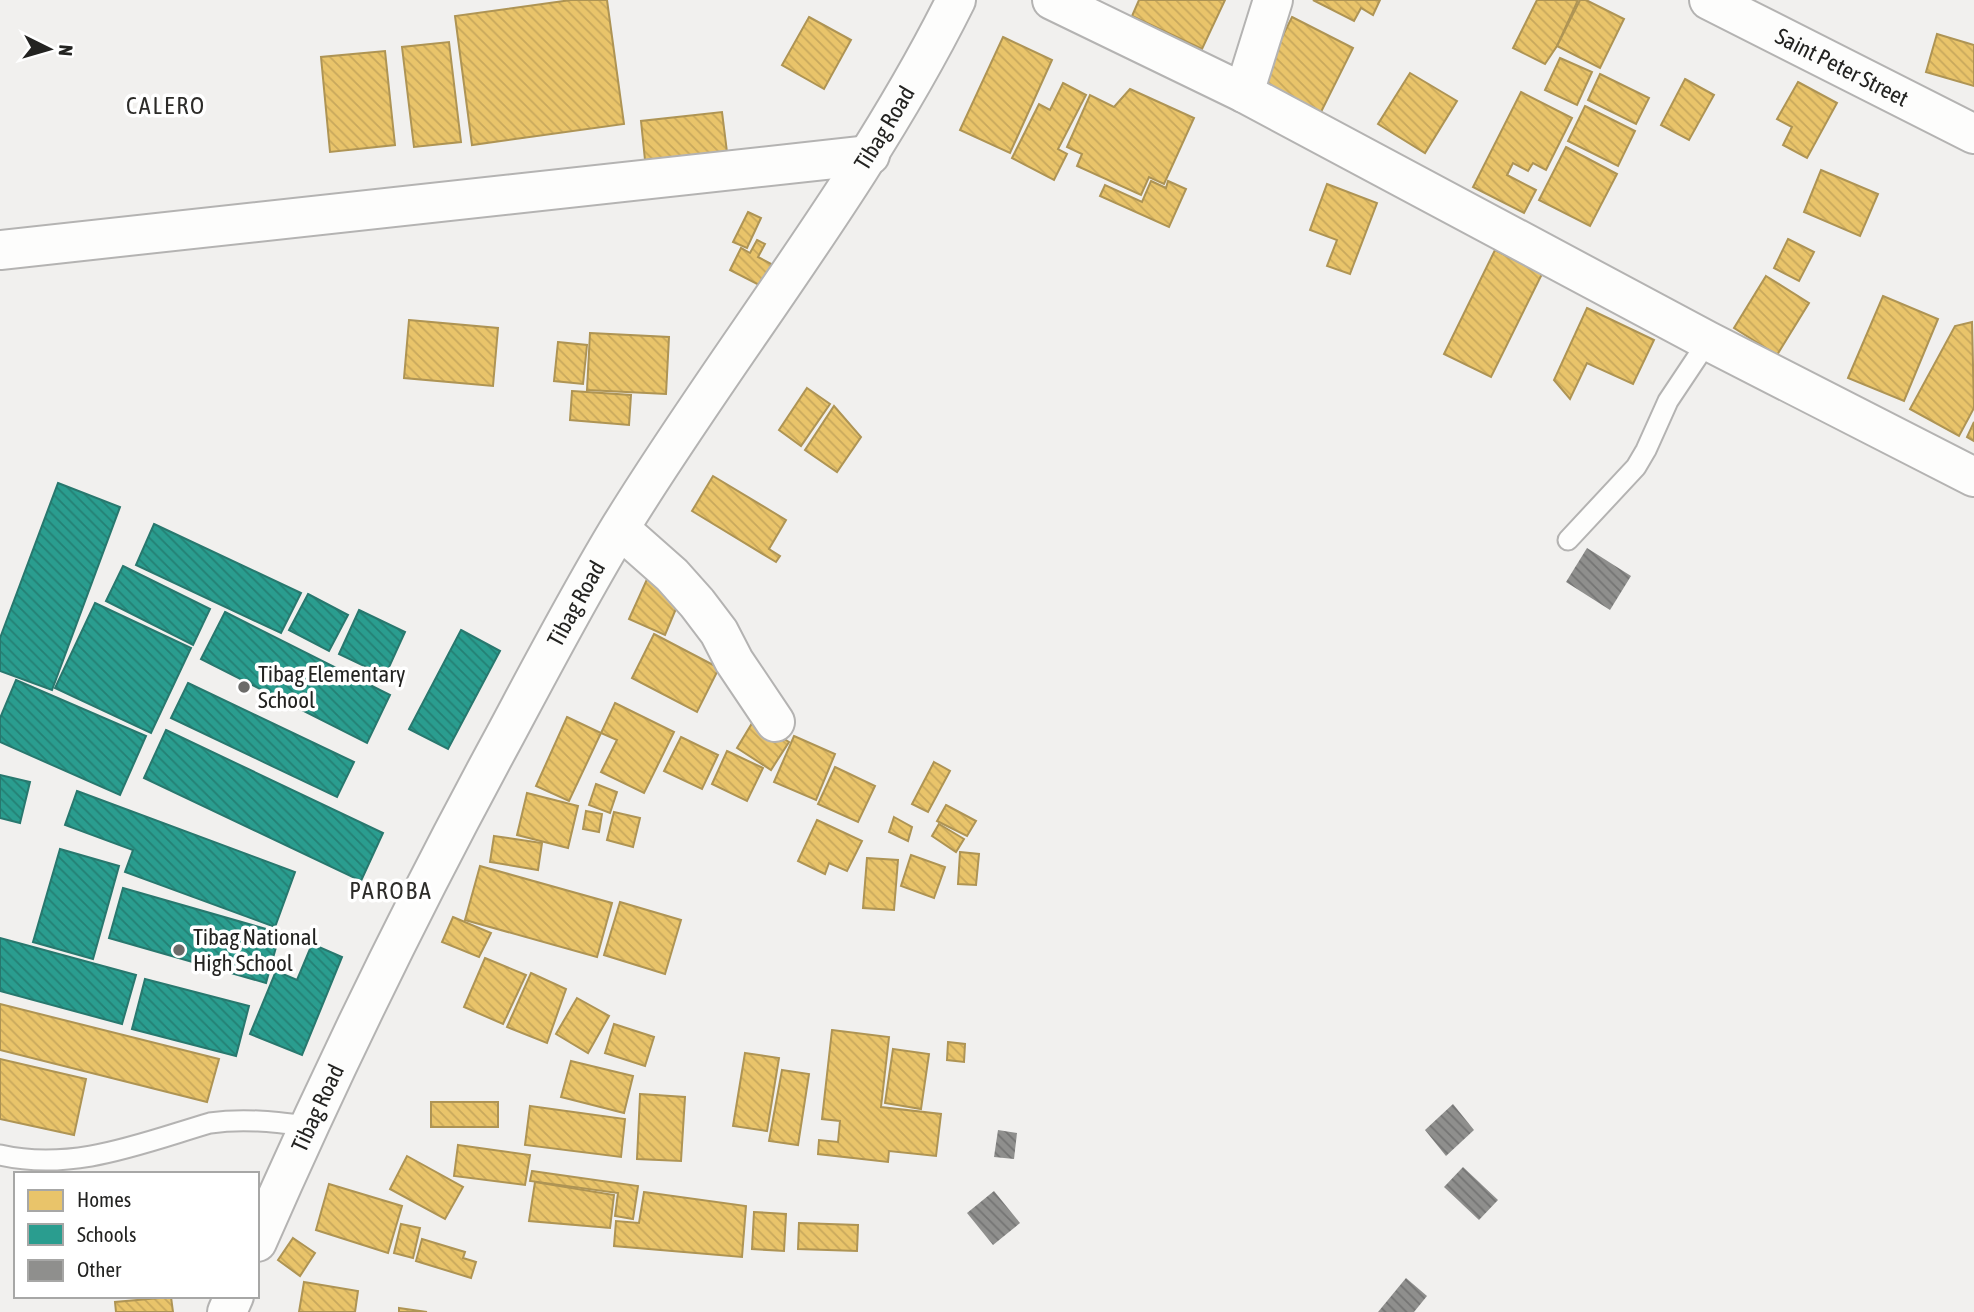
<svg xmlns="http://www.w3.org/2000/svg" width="1974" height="1312" font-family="'Asap Condensed',sans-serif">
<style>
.homes{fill:url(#homes-back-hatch);stroke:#ae9454;stroke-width:2}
.schools{fill:url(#schools-back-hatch);stroke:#28786e;stroke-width:2}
.building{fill:url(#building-back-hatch)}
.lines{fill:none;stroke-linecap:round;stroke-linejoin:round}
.service-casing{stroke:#b4b3b2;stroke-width:23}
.minor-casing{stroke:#b4b3b2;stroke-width:42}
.tertiary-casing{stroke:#b4b3b2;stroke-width:42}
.service{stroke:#fdfdfc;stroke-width:19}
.minor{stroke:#fdfdfc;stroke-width:38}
.tertiary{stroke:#fdfdfc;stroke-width:38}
.poi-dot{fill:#6b6b69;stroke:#fff;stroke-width:2.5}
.labels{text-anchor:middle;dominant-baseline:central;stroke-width:7;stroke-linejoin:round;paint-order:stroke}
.street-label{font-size:23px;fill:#232321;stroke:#fff}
.poi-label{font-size:23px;fill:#232321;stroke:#fff;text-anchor:start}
.neighbourhood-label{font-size:24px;letter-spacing:2px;fill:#2c2b28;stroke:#fff}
</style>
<defs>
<pattern id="homes-back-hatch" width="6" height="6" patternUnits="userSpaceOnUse" patternTransform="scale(1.75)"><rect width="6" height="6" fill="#e9c46a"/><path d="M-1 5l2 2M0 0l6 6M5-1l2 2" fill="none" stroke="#c8a85c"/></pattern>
<pattern id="schools-back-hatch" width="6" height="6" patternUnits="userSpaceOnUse" patternTransform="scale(1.75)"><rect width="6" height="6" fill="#2a9d8f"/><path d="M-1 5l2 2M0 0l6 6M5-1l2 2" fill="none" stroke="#248074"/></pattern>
<pattern id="building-back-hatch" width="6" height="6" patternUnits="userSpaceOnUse" patternTransform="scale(1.75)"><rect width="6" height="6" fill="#8f8f8d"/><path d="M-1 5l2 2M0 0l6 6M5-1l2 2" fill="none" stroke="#747473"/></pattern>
</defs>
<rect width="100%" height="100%" fill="#f1f0ee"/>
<!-- homes -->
<g class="homes">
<path d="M571,0H607L624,124L472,145L455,16Z"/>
<path d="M1139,0H1225L1202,49L1132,16Z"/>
<path d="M1313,0H1380L1373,15L1361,8L1354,21Z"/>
<path d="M1537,0H1578L1557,46L1545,64L1513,48Z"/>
<path d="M1580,0H1586L1624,19L1600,68L1557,46Z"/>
<path d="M809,17L851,40L824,89L782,65Z"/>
<path d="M1292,17L1353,48L1320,114L1259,84Z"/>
<path d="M1937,34L1974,45V86L1926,72Z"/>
<path d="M1003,37L1052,60L1010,153L960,130Z"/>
<path d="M449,42L461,142L414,147L402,47Z"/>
<path d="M385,51L395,145L330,152L321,57Z"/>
<path d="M1560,58L1592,72L1577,105L1545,90Z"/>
<path d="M1410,73L1457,101L1425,153L1378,124Z"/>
<path d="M1600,74L1649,98L1636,124L1588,100Z"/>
<path d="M1685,79L1714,95L1689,140L1661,125Z"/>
<path d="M1798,82L1837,103L1807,158L1783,145L1792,127L1777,119Z"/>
<path d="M1063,83L1086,95L1058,149L1067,154L1054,180L1012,158L1039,104L1050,110Z"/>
<path d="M1130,89L1194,118L1164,184L1149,177L1141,195L1077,166L1082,154L1067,147L1090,95L1114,107Z"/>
<path d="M1521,92L1572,118L1546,170L1533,163L1528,171L1513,163L1507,175L1536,190L1524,213L1473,187Z"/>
<path d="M1585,106L1635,131L1618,166L1568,141Z"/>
<path d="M722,112L727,152L645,160L641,121Z"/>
<path d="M1566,147L1617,174L1590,226L1539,200Z"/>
<path d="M1821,170L1878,194L1860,236L1804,212Z"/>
<path d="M1151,181L1166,188L1168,181L1186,189L1169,227L1100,196L1105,185L1142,202Z"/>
<path d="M1327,184L1377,203L1350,274L1327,266L1337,240L1310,230Z"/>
<path d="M748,212L761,218L747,248L733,242Z"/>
<path d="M1788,239L1814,252L1799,281L1774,268Z"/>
<path d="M757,240L765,244L758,257L773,265L761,286L730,270L741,248L750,253Z"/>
<path d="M1495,250L1542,274L1491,377L1444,354Z"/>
<path d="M1766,276L1809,303L1777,355L1734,328Z"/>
<path d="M1883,296L1938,319L1904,401L1848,378Z"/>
<path d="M1587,308L1654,340L1633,384L1587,363L1570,399L1554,380Z"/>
<path d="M409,320L498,328L493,386L404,378Z"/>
<path d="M1972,322L1974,408L1959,436L1910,409L1955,326Z"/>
<path d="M590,333L669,337L666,394L587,390Z"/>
<path d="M558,342L587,345L583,384L554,381Z"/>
<path d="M807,388L830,404L801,446L779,430Z"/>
<path d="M572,391L631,395L629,425L570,420Z"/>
<path d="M834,406L861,437L837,472L805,450Z"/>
<path d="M1974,422V441L1967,437Z"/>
<path d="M713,476L786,520L769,549L780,556L776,562L692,511Z"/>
<path d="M648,577L683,592L665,635L629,619Z"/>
<path d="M654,634L719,668L697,712L632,678Z"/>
<path d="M615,703L674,732L644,793L601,772L617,740L601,733Z"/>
<path d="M567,717L601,733L569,801L536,786Z"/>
<path d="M754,720L789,742L771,770L737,748Z"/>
<path d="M794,736L835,754L816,800L774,782Z"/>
<path d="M681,737L718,755L702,789L664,771Z"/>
<path d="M727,751L763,768L747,801L712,784Z"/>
<path d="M934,762L950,771L928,812L912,804Z"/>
<path d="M835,767L875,786L858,822L818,804Z"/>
<path d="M596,784L617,792L610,813L589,805Z"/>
<path d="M527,793L578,806L568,848L517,835Z"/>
<path d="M946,805L976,821L967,836L937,821Z"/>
<path d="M586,811L602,814L599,832L583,829Z"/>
<path d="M614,812L640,818L633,847L607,840Z"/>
<path d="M894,817L912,827L908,841L889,832Z"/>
<path d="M817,820L862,841L847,871L829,863L825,874L798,861Z"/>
<path d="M939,824L964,839L956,852L932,836Z"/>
<path d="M494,836L542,843L538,870L490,862Z"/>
<path d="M960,852L979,854L976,885L958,884Z"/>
<path d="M911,855L945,867L934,898L901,886Z"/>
<path d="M867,858L898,860L894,910L863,908Z"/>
<path d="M480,866L612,903L597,957L465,920Z"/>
<path d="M620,902L681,920L665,974L604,955Z"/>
<path d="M453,917L491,933L479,957L442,942Z"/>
<path d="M485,958L526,975L503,1024L464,1007Z"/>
<path d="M531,973L566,989L547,1043L507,1027Z"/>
<path d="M577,998L609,1016L588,1053L556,1034Z"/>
<path d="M0,1004L219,1059L207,1102L0,1050Z"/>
<path d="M614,1024L654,1037L645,1066L605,1053Z"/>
<path d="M832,1030L889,1037L881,1107L941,1114L936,1156L889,1151L888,1162L818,1154L819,1140L838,1142L840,1121L822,1119Z"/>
<path d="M948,1042L965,1044L964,1062L947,1060Z"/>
<path d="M893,1049L929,1054L921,1109L885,1103Z"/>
<path d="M745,1053L779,1058L767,1131L733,1126Z"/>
<path d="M0,1059L86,1079L74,1135L0,1119Z"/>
<path d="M571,1061L633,1076L624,1113L561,1097Z"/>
<path d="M782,1070L809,1074L798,1145L769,1141Z"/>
<path d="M640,1094L685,1097L681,1161L637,1159Z"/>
<rect x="431" y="1102" width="67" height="25"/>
<path d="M530,1106L625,1119L621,1157L525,1145Z"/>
<path d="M458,1145L530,1155L525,1185L454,1176Z"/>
<path d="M407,1156L463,1187L445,1219L390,1189Z"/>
<path d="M532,1171L638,1186L633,1219L615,1216L618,1193L530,1181Z"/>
<path d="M535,1182L614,1195L610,1228L529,1221Z"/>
<path d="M329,1184L402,1206L388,1253L316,1230Z"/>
<path d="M644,1192L746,1206L742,1257L614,1246L616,1221L639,1223Z"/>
<path d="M754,1212L786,1214L784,1251L752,1249Z"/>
<path d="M799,1223L858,1225L857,1251L798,1249Z"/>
<path d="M401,1224L420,1228L413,1258L394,1253Z"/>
<path d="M293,1238L315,1253L300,1276L278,1260Z"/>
<path d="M422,1239L465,1252L463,1258L476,1262L471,1278L416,1261Z"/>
<path d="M304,1282L358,1291L355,1312H299Z"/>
<path d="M171,1297L173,1312H116L115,1302Z"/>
<path d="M399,1308L427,1312H399Z"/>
</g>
<!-- schools -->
<g class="schools">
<path d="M58,483L120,507L52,690L0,671V638Z"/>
<path d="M154,524L301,593L281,633L136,565Z"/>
<path d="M123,566L210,609L193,645L106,601Z"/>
<path d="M308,594L348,615L329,651L289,630Z"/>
<path d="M95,603L191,648L151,733L55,688Z"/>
<path d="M359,610L405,632L385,676L339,654Z"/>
<path d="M225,612L390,695L367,743L201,659Z"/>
<path d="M461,630L500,651L448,749L409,729Z"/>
<path d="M16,680L146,736L120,795L0,742V718Z"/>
<path d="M188,683L354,762L337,797L171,718Z"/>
<path d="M166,730L383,833L361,881L144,778Z"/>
<path d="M0,775L30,782L20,823L0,818Z"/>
<path d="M77,791L295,872L275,927L125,872L133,850L65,825Z"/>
<path d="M60,849L119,866L93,959L33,942Z"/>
<path d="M123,888L280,933L266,983L109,938Z"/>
<path d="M0,938L136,975L122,1024L0,991Z"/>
<path d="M312,944L342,957L302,1055L250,1034L276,971L297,980Z"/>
<path d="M145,979L249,1006L236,1056L132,1029Z"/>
</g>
<!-- building -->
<g class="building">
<path d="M1587,548L1631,576L1610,610L1566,582Z"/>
<path d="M1453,1104L1474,1130L1446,1156L1425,1130Z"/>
<path d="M998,1130L1017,1133L1014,1159L994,1157Z"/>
<path d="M1463,1167L1498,1200L1479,1220L1444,1187Z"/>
<path d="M994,1191L1020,1223L993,1245L967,1213Z"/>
<path d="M1406,1278L1427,1296L1414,1312H1378Z"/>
</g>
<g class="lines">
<defs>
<g id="service">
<path d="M1568,540L1636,467L1646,450L1668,401L1708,341"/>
<path d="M0,1155C73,1172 142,1143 210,1123C244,1118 275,1122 308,1126"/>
</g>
<g id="minor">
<path d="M1052,0L1244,93L1708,341L1974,477"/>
<path id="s1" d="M1709,0L1974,134"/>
<path d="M1244,93L1273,0"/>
<path d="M0,250L870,155"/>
<path d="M620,529L672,575L697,603L719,632L734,661L775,722"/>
</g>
<g id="tertiary">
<path id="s2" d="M257,1242C332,1071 414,903 503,739C541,668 579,595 621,526C730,349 863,187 956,0"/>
<path d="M227,1312L234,1296"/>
</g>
</defs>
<!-- service casing -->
<use href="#service" class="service-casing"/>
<!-- minor casing -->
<use href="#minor" class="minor-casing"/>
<!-- tertiary casing -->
<use href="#tertiary" class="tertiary-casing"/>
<!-- service -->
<use href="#service" class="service"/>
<!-- minor -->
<use href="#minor" class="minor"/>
<!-- tertiary -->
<use href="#tertiary" class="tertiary"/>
</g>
<!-- markers -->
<g class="poi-dot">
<circle cx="244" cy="687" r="7"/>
<circle cx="179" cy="950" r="7"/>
</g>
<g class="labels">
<!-- street labels -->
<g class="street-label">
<text stroke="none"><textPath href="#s1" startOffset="149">Saint Peter Street</textPath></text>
<text stroke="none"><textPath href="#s2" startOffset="1281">Tibag Road</textPath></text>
<text stroke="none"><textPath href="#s2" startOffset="714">Tibag Road</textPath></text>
<text stroke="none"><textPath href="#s2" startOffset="147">Tibag Road</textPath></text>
</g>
<!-- poi labels -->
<g class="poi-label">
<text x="258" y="674">Tibag Elementary<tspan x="258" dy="26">School</tspan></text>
<text x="193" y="937">Tibag National<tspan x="193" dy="26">High School</tspan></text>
</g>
<!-- neighbourhood labels -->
<g class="neighbourhood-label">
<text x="166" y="105">CALERO</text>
<text x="391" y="890">PAROBA</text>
</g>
</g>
<!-- legend -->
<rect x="14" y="1172" width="245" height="126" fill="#ffffff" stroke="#a7a7a6" stroke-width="2"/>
<rect x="28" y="1190" width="35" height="21" fill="#e9c46a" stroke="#a7a7a6" stroke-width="2"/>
<text x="77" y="1207" font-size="21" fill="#232321">Homes</text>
<rect x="28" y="1224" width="35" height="21" fill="#2a9d8f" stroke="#a7a7a6" stroke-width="2"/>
<text x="77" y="1242" font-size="21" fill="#232321">Schools</text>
<rect x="28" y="1260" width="35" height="21" fill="#8f8f8d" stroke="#a7a7a6" stroke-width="2"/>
<text x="77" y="1277" font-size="21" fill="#232321">Other</text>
<!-- north arrow -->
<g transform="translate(49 49) rotate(95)" stroke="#ffffff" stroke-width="5" paint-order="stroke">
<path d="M0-5L12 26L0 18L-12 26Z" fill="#232321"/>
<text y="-10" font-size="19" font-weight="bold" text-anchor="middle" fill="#232321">N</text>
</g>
</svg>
